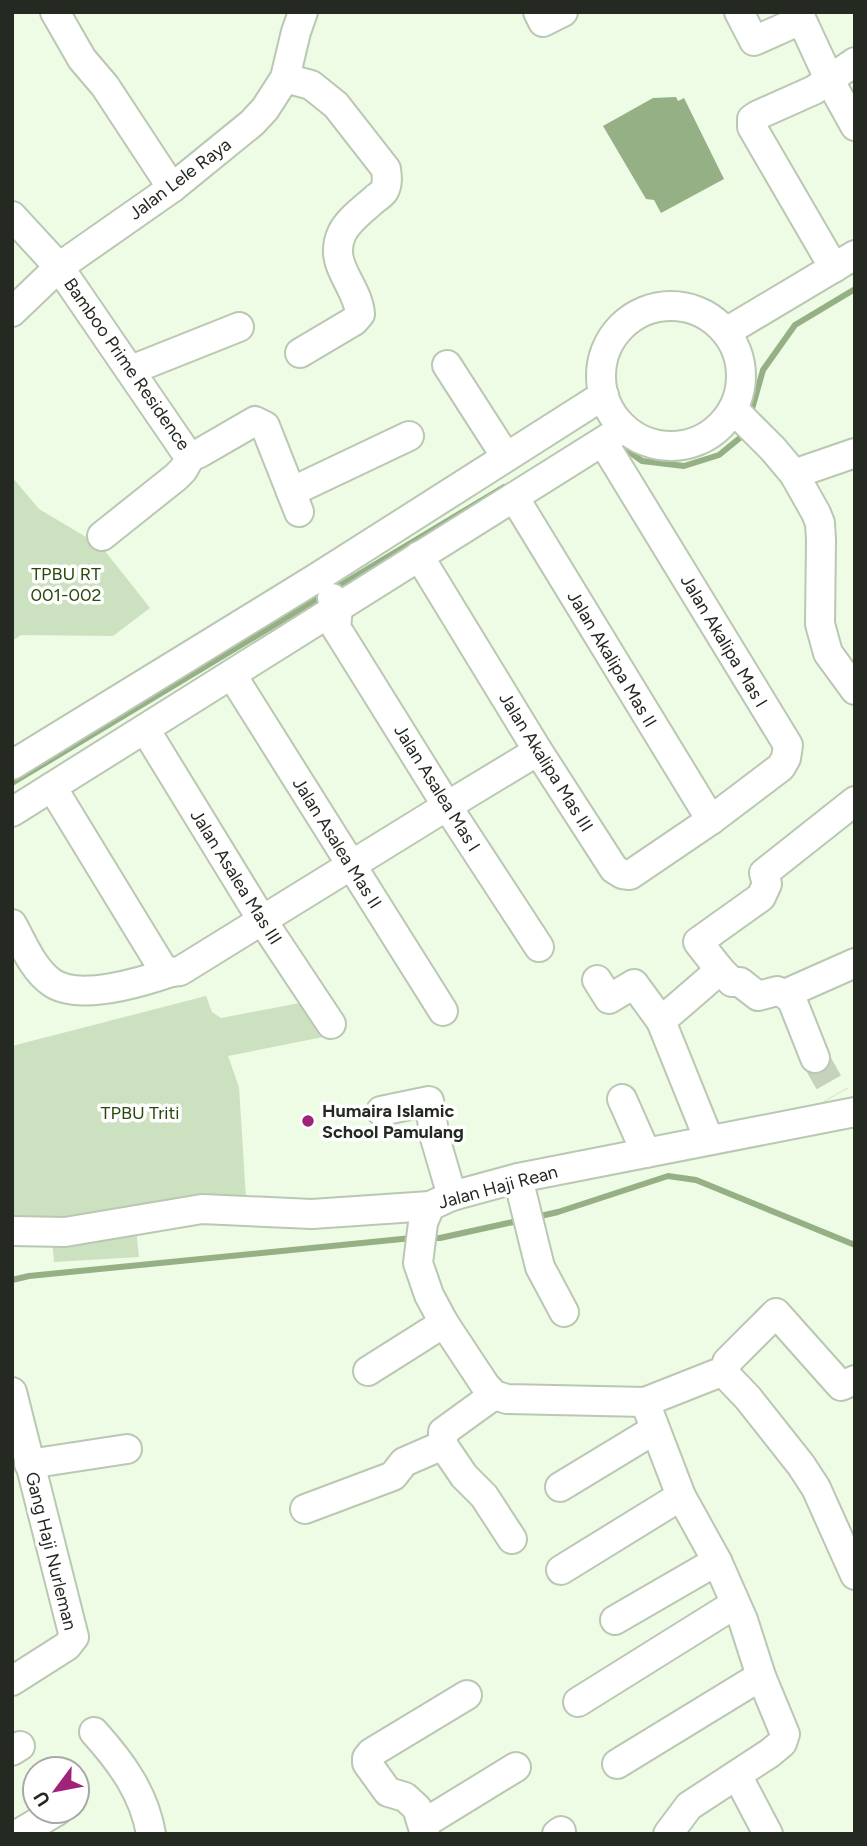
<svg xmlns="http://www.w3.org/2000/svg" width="867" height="1846" font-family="Figtree,sans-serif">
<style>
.green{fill:#cce1bf}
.water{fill:#95b084}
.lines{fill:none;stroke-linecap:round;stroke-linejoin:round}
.stream{stroke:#95b084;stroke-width:6}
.minor-tunnel{stroke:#c6d1be;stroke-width:28;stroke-dasharray:28 14;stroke-linecap:butt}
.minor-casing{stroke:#bac7b2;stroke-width:32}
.minor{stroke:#fff;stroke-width:28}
.poi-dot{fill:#9e2379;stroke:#fff;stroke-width:2.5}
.labels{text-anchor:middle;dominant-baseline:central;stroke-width:7;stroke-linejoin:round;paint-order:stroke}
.street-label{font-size:18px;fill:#242921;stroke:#fff}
.park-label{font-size:18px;fill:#294a08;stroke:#fff}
.poi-label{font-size:18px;font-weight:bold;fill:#242921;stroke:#fff;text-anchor:start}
</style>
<rect width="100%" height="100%" fill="#eefbe5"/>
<!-- green -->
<g class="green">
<path d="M12,477L39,509L101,546L150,608L113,636L21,635L12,641Z"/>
<path d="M206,996L212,1012L221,1018L305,1002L323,1037L228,1056L239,1087L246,1199L134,1211L139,1257L54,1262L51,1224H12V1046Z"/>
</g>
<!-- water -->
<path class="water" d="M676,97L678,101L684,98L724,179L661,213L654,200L646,199L603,126L653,98Z"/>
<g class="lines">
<!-- stream -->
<g class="stream">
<path d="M750,416L763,370L795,325L855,289"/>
<path d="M617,443L642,461L684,466L719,455L741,437L744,429"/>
<path d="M334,589L504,487"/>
<path d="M12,783L324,595"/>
<path d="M536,1217L558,1212L668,1176L696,1180L855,1245"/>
<path d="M430,1238H440L522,1220"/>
<path d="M12,1280L29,1276L412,1238"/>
</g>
<!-- minor-tunnel -->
<path class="minor-tunnel" d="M815,1058L836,1095"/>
<defs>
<g id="minor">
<path d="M55,12L82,59L105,86L172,188"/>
<path d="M538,12L543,22L563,12"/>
<path d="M739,12L754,41L801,20"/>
<path d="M798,12L830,81L855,126"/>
<path d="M285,78L311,85L336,105L386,169C387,176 388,184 384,191C382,194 379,196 376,198C365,208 349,219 342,233C327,265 358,285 360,314L354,321L300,353"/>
<path d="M12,216L59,267L185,451L192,454H198L255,421L265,426L299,512"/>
<path d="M834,268L752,127V119L758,115L814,90L855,62"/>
<circle cx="671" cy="376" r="70"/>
<path d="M12,312L59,267L172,188L252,123L265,109L285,78L296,32L303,12"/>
<path d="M726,332L855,255"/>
<path d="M447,365L506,457"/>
<path d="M131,370L239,327"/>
<path d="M733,409L773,449L794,474L816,513L820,523L821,540L820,624L828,653L855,690"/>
<path d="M794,474L855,453"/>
<path d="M291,492L409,436"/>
<path d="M514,497L711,820"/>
<path d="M102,536L176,477L183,470L192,454"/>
<path d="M419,556L538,751L614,869L622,874L630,875L711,820L781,767L786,758L788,745L603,442"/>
<path d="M332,598L338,608L336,628L340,634L447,806L539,947"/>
<path d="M232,675L443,1011"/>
<path d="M145,729L262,920L331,1024"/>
<path d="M12,765L318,577L604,395"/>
<path d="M52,787L163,969L171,972L180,971L447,806L538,751"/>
<path d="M855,801L764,873L767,884L761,897L698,942L720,970L732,982H740L758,996L777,991L785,994L855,963"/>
<path d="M12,812L624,428"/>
<path d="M12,924C23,944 33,969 51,982C78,1002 142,982 171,972"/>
<path d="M597,980L609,999L634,984L661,1021L709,1140"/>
<path d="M785,994L792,1000L815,1058"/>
<path d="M661,1021L720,970"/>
<path d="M622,1099L646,1153"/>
<path d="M381,1111L429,1101L435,1138L452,1196"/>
<path d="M518,1178L540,1267L564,1312"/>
<path d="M430,1206L423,1223L418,1263L429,1295L444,1323L485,1385L494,1395L507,1399L645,1402L716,1374H725L748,1398L801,1465L816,1488L855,1575"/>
<path d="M12,1231L65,1232L202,1209L312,1214L430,1206L452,1196L518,1178L855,1112"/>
<path d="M368,1371L444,1323"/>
<path d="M725,1374L727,1362L776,1313L841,1386L855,1380"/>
<path d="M12,1392L74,1637L67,1646L12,1681"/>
<path d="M494,1395L443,1432V1445L464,1476L484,1496L512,1539"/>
<path d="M645,1402L681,1496L717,1561L743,1620L761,1676L785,1734L782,1743L770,1753L689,1806L668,1834"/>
<path d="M29,1464L127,1449"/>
<path d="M560,1487L654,1430"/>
<path d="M305,1509L393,1476L404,1462L443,1445"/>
<path d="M561,1570L681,1496"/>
<path d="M615,1620L717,1561"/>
<path d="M578,1702L735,1604"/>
<path d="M94,1732C121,1762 144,1793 151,1834"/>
<path d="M12,1751L20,1746"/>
<path d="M617,1764L761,1676"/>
<path d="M737,1775L768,1834"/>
<path d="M423,1824L516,1767"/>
<path d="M18,1834L57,1811"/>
<path d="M425,1834L417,1808L405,1797L388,1792L367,1763V1758L371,1753L467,1695"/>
<path d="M557,1834L561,1831"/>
</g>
</defs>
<!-- minor casing -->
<use href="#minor" class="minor-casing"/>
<!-- minor -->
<use href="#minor" class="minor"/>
</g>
<!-- markers -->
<circle class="poi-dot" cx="308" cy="1121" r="7"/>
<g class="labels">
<!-- street labels -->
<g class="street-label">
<text transform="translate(180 179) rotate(-37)">Jalan Lele Raya</text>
<text transform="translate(127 364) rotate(55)">Bamboo Prime Residence</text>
<text transform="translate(724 641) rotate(59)">Jalan Akalipa Mas I</text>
<text transform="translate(612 659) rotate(59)">Jalan Akalipa Mas II</text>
<text transform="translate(546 762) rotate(58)">Jalan Akalipa Mas III</text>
<text transform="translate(437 788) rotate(58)">Jalan Asalea Mas I</text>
<text transform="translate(337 843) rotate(58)">Jalan Asalea Mas II</text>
<text transform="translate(236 877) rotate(58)">Jalan Asalea Mas III</text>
<text transform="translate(498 1187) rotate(-15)">Jalan Haji Rean</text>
<text transform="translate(51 1551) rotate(76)">Gang Haji Nurleman</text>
</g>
<!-- park labels -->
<g class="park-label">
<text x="66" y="574">TPBU RT<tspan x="66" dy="21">001-002</tspan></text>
<text x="140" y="1113">TPBU Triti</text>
</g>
<!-- poi labels -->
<g class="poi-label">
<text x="322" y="1111">Humaira Islamic<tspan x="322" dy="21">School Pamulang</tspan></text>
</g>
</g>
<!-- border -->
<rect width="867" height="1846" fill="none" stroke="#242921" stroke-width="28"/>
<!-- north arrow -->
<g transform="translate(56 1790) rotate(238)"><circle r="33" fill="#ffffff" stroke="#a7a9a6" stroke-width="2"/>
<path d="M0-5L12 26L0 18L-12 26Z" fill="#9e2379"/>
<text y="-10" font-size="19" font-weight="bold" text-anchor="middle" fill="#242921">U</text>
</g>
</svg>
